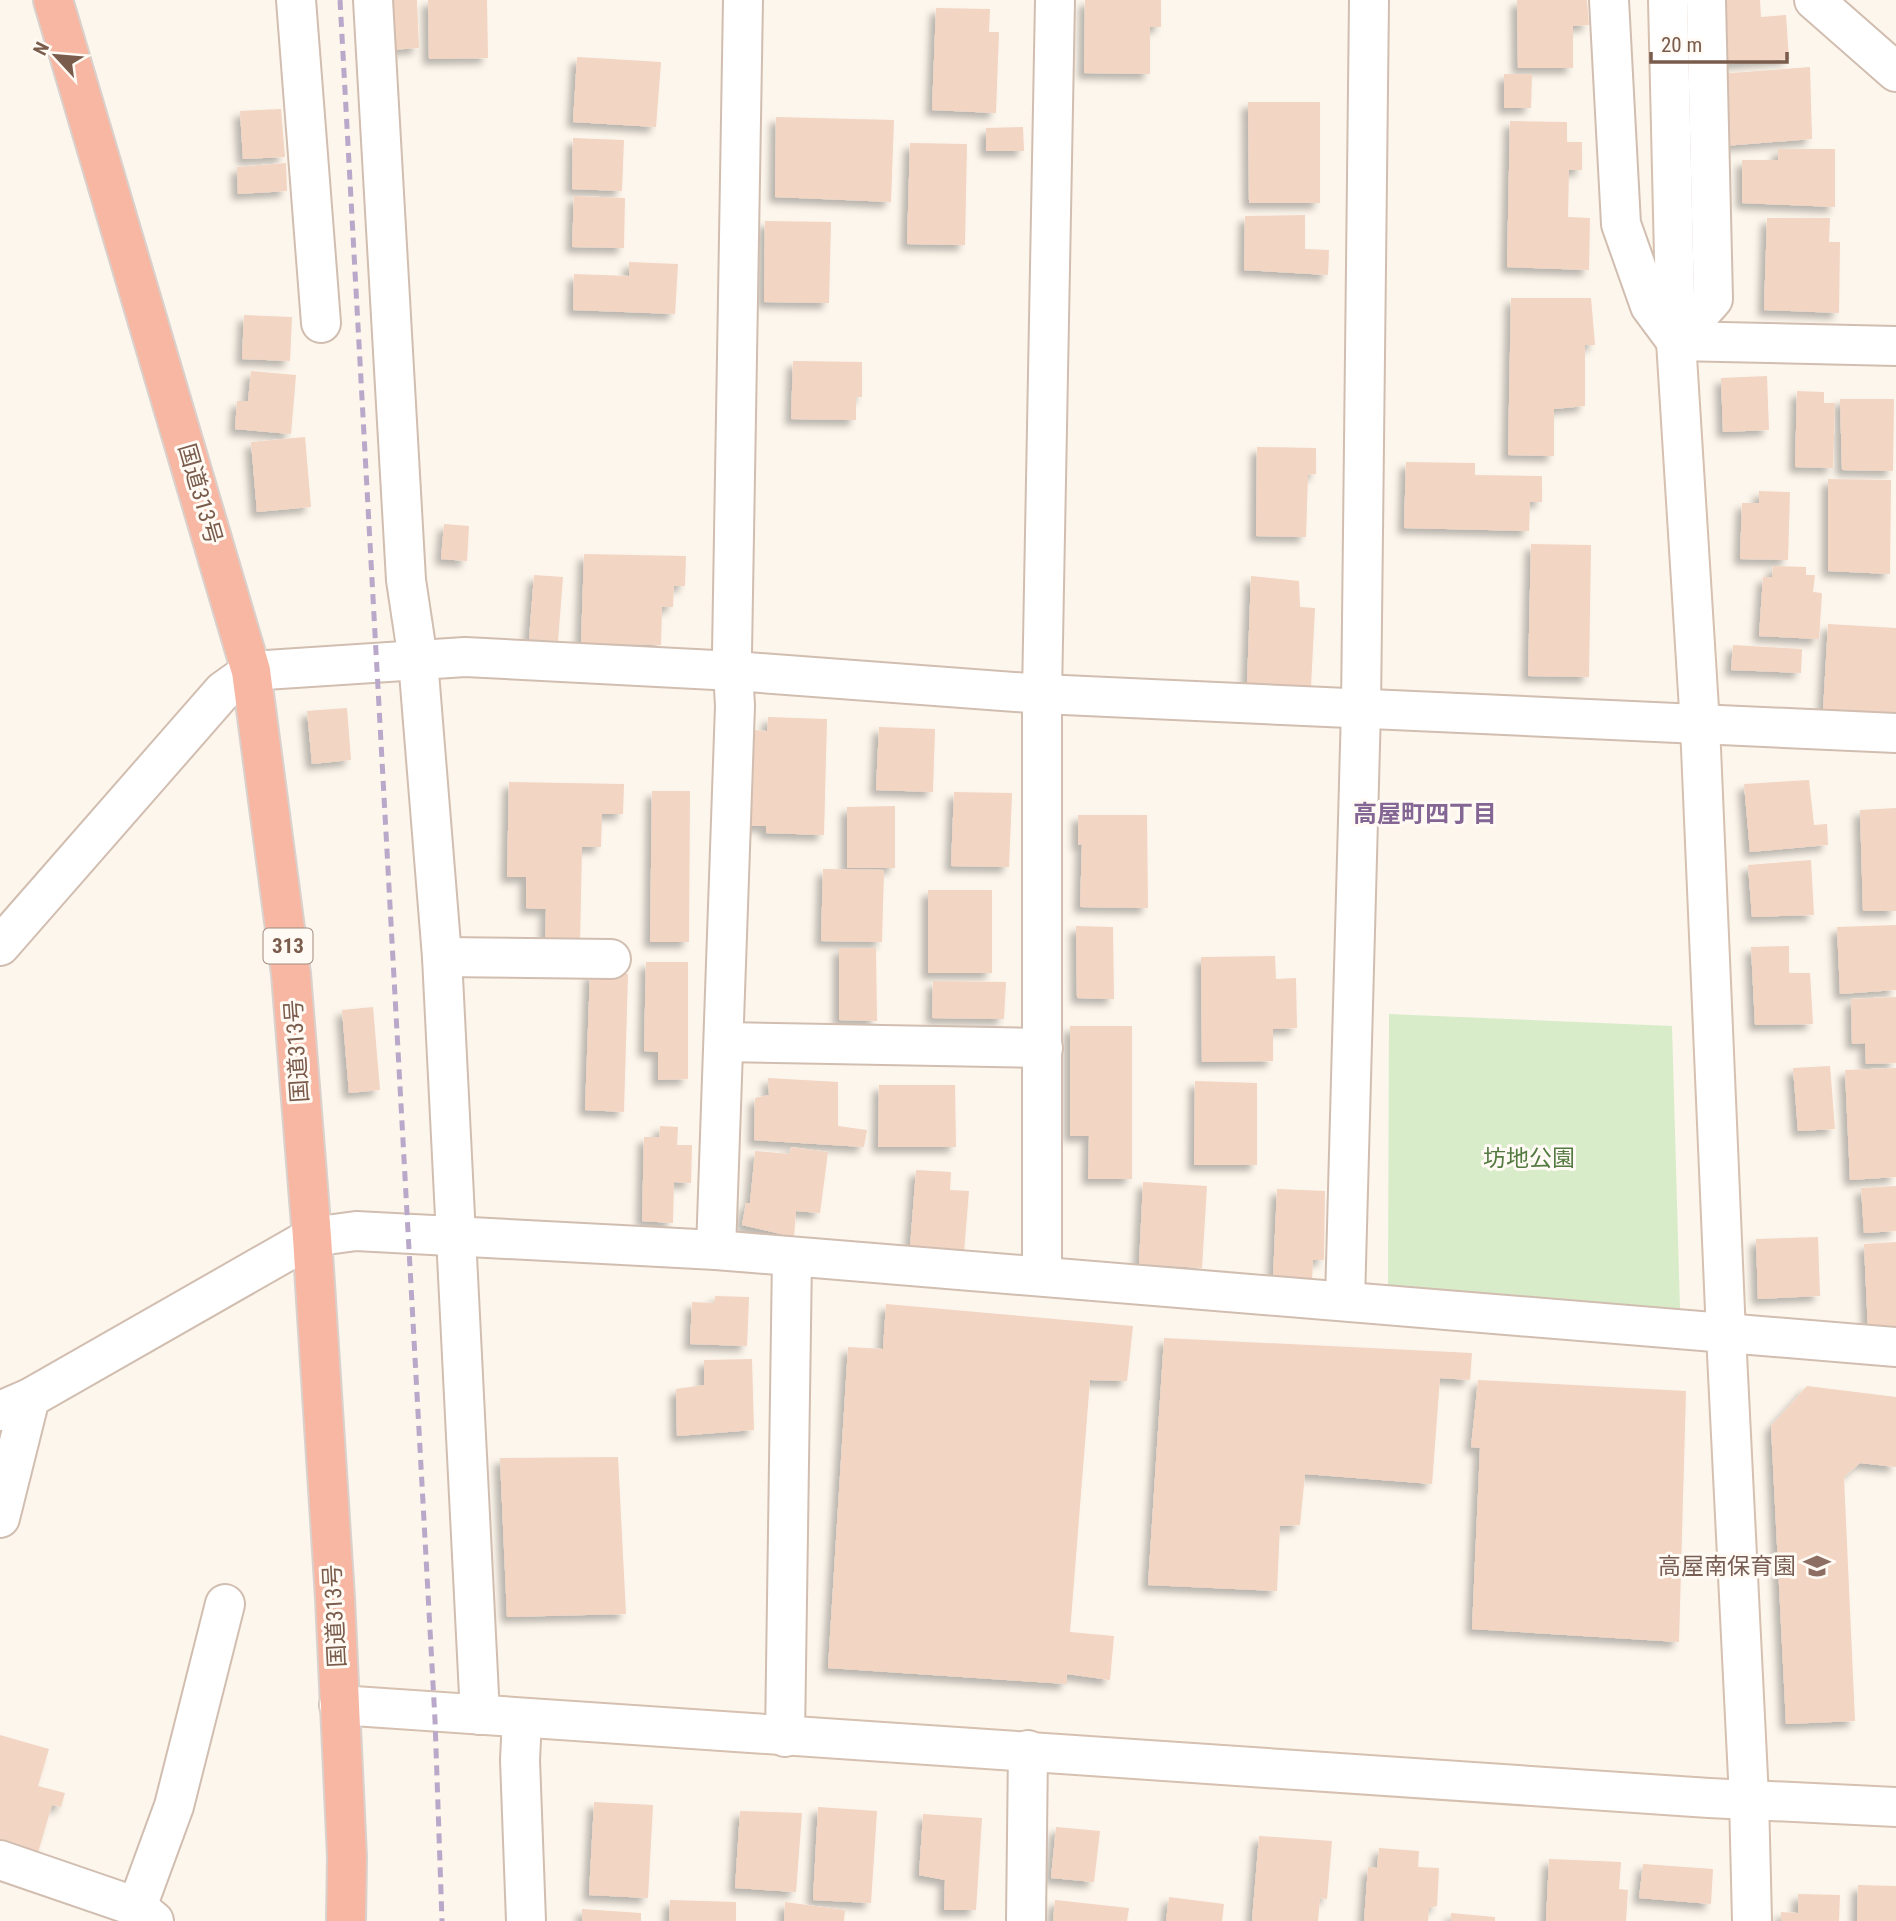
<svg xmlns="http://www.w3.org/2000/svg" width="1896" height="1921" font-family="'Roboto Condensed','Noto Sans JP',sans-serif">
<style>
.green{fill:#d8ecc9}
.building{fill:#f3d5c3;filter:url(#shadow)}
.lines{fill:none;stroke-linecap:round;stroke-linejoin:round}
.street-casing{stroke:#d1beb0;stroke-width:42}
.secondary-casing{stroke:#d6c0b0;stroke-width:42}
.highway-casing{stroke:#dad1cd;stroke-width:42}
.street{stroke:#fff;stroke-width:38}
.secondary{stroke:#fff;stroke-width:38}
.highway{stroke:#f7b7a3;stroke-width:38}
.rail{stroke:#b9a8c9;stroke-width:5;stroke-dasharray:10 7;stroke-linecap:butt}
.labels{text-anchor:middle;dominant-baseline:central;stroke-width:6;stroke-linejoin:round;paint-order:stroke}
.shield{fill:#fffaf3;stroke:#a28b7f;stroke-width:2}
.shield-label{font-size:21px;font-weight:bold;fill:#7a5c4d}
.street-label{font-size:23px;fill:#7a5c4d;stroke:#fffaf3}
.park-label{font-size:23px;fill:#537a41;stroke:#fffaf3}
.education-label{font-size:23px;fill:#785e54;stroke:#fffaf3;text-anchor:end}
.neighbourhood-label{font-size:24px;font-weight:bold;fill:#846695;stroke:#fffaf3}
</style>
<defs>
<filter id="shadow"><feDropShadow dx="-6" dy="6" stdDeviation="3.5" flood-color="#0004"/></filter>
</defs>
<rect width="100%" height="100%" fill="#fdf6ec"/>
<!-- green -->
<path class="green" d="M1389,1014L1672,1026L1680,1309L1388,1286Z"/>
<!-- building -->
<g class="building">
<path d="M388,0H417L419,48L390,50Z"/>
<path d="M428,0H487L488,58L429,59Z"/>
<path d="M1085,0H1161V27H1150V74L1084,73Z"/>
<path d="M1517,0H1587L1589,25L1573,26V68H1518Z"/>
<path d="M1710,0H1760L1761,17L1786,15L1789,59L1722,64Z"/>
<path d="M936,8L990,9L989,32H999L996,113L932,110Z"/>
<path d="M577,57L661,62L656,127L573,122Z"/>
<path d="M1810,67L1812,139L1724,146L1718,74Z"/>
<path d="M1504,74H1532L1531,108H1504Z"/>
<path d="M1248,102H1320V203H1249Z"/>
<path d="M281,109L285,157L243,159L240,111Z"/>
<path d="M776,117L894,120L891,202L775,197Z"/>
<path d="M1510,121L1567,122V142H1582V170H1569L1568,217L1590,218L1589,270L1507,267Z"/>
<path d="M1023,127L1024,151H986V128Z"/>
<path d="M573,138L624,140L622,191L572,189Z"/>
<path d="M910,143L967,144L965,245L907,244Z"/>
<path d="M1778,149H1835V207L1742,203V160H1778Z"/>
<path d="M286,163L287,191L238,194L237,167Z"/>
<path d="M574,196L625,198L624,248L572,247Z"/>
<path d="M1305,215V249L1329,250L1328,275L1244,270L1245,216Z"/>
<path d="M1767,218H1830L1829,242H1840L1839,313L1764,310Z"/>
<path d="M765,221L831,222L829,303L764,302Z"/>
<path d="M629,262L678,264L675,314L573,310L574,274L629,276Z"/>
<path d="M1511,298H1591L1595,345H1585V406L1554,409V456L1508,455Z"/>
<path d="M244,315L292,317L290,361L242,359Z"/>
<path d="M793,361L862,362V397H856V420L791,419Z"/>
<path d="M251,371L296,375L291,434L235,429L237,401H248Z"/>
<path d="M1767,376L1769,430L1723,432L1721,378Z"/>
<path d="M1797,391L1824,392V403H1835L1833,468L1795,467Z"/>
<path d="M1840,399H1894L1893,471L1842,470Z"/>
<path d="M305,437L311,507L257,512L251,442Z"/>
<path d="M1257,447L1316,448V474L1308,475L1306,537L1256,536Z"/>
<path d="M1406,462L1475,463V475L1542,476V502H1530L1529,531L1404,528Z"/>
<path d="M1828,479L1891,480L1890,574L1828,571Z"/>
<path d="M1759,491L1790,492L1788,560L1740,559L1742,503H1759Z"/>
<path d="M444,524L469,526L467,561L441,559Z"/>
<path d="M1531,544L1591,545L1589,677L1528,676Z"/>
<path d="M584,554L686,556L685,586H674L673,607H662L661,645L581,643Z"/>
<path d="M1773,566L1806,567V575H1815L1813,592L1822,593L1819,639L1759,636L1763,577H1772Z"/>
<path d="M534,575L563,577L558,641L529,639Z"/>
<path d="M1251,576L1299,581L1300,607L1315,608L1311,687L1247,684Z"/>
<path d="M1828,624L1896,628V714L1823,711Z"/>
<path d="M1733,645L1802,649L1801,673L1731,670Z"/>
<path d="M347,708L351,760L312,764L307,711Z"/>
<path d="M768,717L827,719L824,835L766,833V826H749L752,730L767,731Z"/>
<path d="M879,727L935,729L933,792L876,790Z"/>
<path d="M1809,780L1814,825L1827,824L1828,845L1750,852L1744,784Z"/>
<path d="M509,782L624,784L623,814H602L601,847H582L580,943L545,942L546,909L526,908V877H507Z"/>
<path d="M652,791H690L689,942H650Z"/>
<path d="M954,792L1012,793L1009,867L951,866Z"/>
<path d="M895,806V868H847V807Z"/>
<path d="M1896,808V911H1863L1860,810Z"/>
<path d="M1078,815H1147L1148,908L1080,907L1082,844L1078,845Z"/>
<path d="M1811,860L1814,915L1752,917L1748,865Z"/>
<path d="M823,869L884,870L882,942L821,941Z"/>
<rect x="928" y="890" width="64" height="83"/>
<path d="M1896,925V990L1840,994L1837,927Z"/>
<path d="M1076,926L1113,927L1114,999L1077,998Z"/>
<path d="M1789,946V973H1810L1813,1024L1755,1025L1751,947Z"/>
<path d="M839,948H876L877,1021L839,1020Z"/>
<path d="M1275,956L1276,979L1296,978L1297,1028L1273,1029V1061L1202,1062L1201,957Z"/>
<path d="M646,962H688V1079L658,1080V1052L644,1051Z"/>
<path d="M590,973L628,974L624,1112L585,1110Z"/>
<path d="M933,981L1006,982L1004,1019L932,1018Z"/>
<path d="M1896,997V1063L1866,1064L1865,1043L1852,1044L1851,999Z"/>
<path d="M373,1007L380,1090L349,1093L342,1010Z"/>
<path d="M1070,1026H1132V1179H1088L1089,1136H1070Z"/>
<path d="M1830,1066L1835,1129L1798,1131L1793,1068Z"/>
<path d="M1896,1068V1177L1850,1180L1845,1070Z"/>
<path d="M768,1078L838,1082V1126L867,1130L864,1147L754,1140L755,1098L769,1095Z"/>
<path d="M1195,1081L1257,1083V1165H1194Z"/>
<path d="M879,1085H955L956,1147H878Z"/>
<path d="M660,1126L678,1127L677,1145H692L691,1183L674,1182L673,1223L642,1221L644,1137H659Z"/>
<path d="M791,1147L828,1152L820,1213L796,1211L794,1237L742,1225L746,1203H750L755,1151L790,1154Z"/>
<path d="M916,1170L951,1172L950,1190L969,1191L964,1252L910,1247Z"/>
<path d="M1143,1182L1207,1186L1202,1268L1139,1264Z"/>
<path d="M1896,1186V1231L1864,1233L1861,1188Z"/>
<path d="M1277,1189L1325,1191L1324,1260H1313L1312,1281L1273,1277Z"/>
<path d="M1818,1237L1820,1296L1758,1299L1756,1239Z"/>
<path d="M1896,1242V1330L1868,1331L1864,1244Z"/>
<path d="M715,1296L749,1297L747,1346L690,1344L692,1302L714,1303Z"/>
<path d="M886,1304L1133,1326L1127,1381L1090,1380L1070,1632L1114,1636L1110,1680L1067,1674V1684L828,1668L848,1347L883,1349Z"/>
<path d="M1164,1338L1472,1353L1470,1380L1440,1378L1432,1484L1305,1474L1300,1525L1280,1526L1277,1591L1148,1585Z"/>
<path d="M752,1359L754,1430L677,1436L676,1389L704,1385V1360Z"/>
<path d="M1478,1380L1686,1391L1679,1642L1472,1629L1480,1448L1471,1447Z"/>
<path d="M1807,1386L1896,1397V1467L1860,1463L1844,1477L1855,1721L1786,1724L1771,1426Z"/>
<path d="M618,1457L626,1614L507,1617L500,1458Z"/>
<path d="M0,1735L49,1749L38,1786L65,1793L61,1807L52,1805L37,1856L0,1845Z"/>
<path d="M594,1802L653,1805L648,1898L589,1895Z"/>
<path d="M818,1807L877,1811L871,1903L813,1900Z"/>
<path d="M740,1811L802,1813L796,1892L735,1888Z"/>
<path d="M923,1814L982,1818L976,1910H944L945,1880L919,1875Z"/>
<path d="M1056,1827L1100,1831L1094,1882L1051,1878Z"/>
<path d="M1259,1836L1332,1841L1327,1899L1320,1898L1318,1921H1252Z"/>
<path d="M1379,1848L1419,1851L1418,1867L1439,1868L1437,1906L1429,1908L1428,1921H1364L1368,1867L1377,1868Z"/>
<path d="M1549,1859L1621,1862L1619,1889L1628,1890L1626,1921H1546Z"/>
<path d="M1643,1864L1713,1869L1711,1904L1639,1898Z"/>
<path d="M1858,1885L1896,1886V1921H1857Z"/>
<path d="M1798,1894L1840,1895L1839,1921H1781V1912L1798,1913Z"/>
<path d="M1169,1897L1224,1904L1222,1921H1166Z"/>
<path d="M670,1900L736,1902V1921H669Z"/>
<path d="M1055,1900L1129,1908L1127,1921H1053Z"/>
<path d="M785,1902L845,1910L844,1921H784Z"/>
<path d="M582,1909L641,1913V1921H582Z"/>
<path d="M1451,1913L1495,1917V1921H1451Z"/>
</g>
<g class="lines">
<defs>
<g id="street">
<path d="M296,0L321,323"/>
<path d="M373,0L406,580L418,660L442,957L480,1715"/>
<path d="M1609,0L1621,224L1650,306L1676,341"/>
<path d="M1814,0L1896,72"/>
<path d="M1676,341L1713,299L1706,0"/>
<path d="M1676,341L1896,346"/>
<path d="M0,946L223,691L251,671L465,657L734,671L1042,694L1896,733"/>
<path d="M442,957L611,959"/>
<path d="M724,1042L1043,1048"/>
<path d="M716,1250L735,706L732,653L743,0"/>
<path d="M1042,1276V694L1055,0"/>
<path d="M1345,1301L1361,709L1369,0"/>
<path d="M0,1411L30,1398L312,1237L356,1231L716,1250L1896,1347"/>
<path d="M0,1518L30,1398"/>
<path d="M522,1718L520,1760L526,1921"/>
<path d="M785,1737L792,1258"/>
<path d="M0,1860L137,1907L154,1921"/>
<path d="M137,1907L174,1806L225,1604"/>
<path d="M1026,1921L1028,1750"/>
</g>
<g id="secondary">
<path d="M1668,0L1676,341L1700,725L1726,1334L1749,1798L1752,1921"/>
<path d="M339,1705L1709,1798L1896,1807"/>
</g>
<path id="highway" d="M53,0L251,671L291,974L312,1237L335,1598L347,1857L346,1921"/>
</defs>
<!-- street casing -->
<use href="#street" class="street-casing"/>
<!-- secondary casing -->
<use href="#secondary" class="secondary-casing"/>
<!-- highway casing -->
<use href="#highway" class="highway-casing"/>
<!-- street -->
<use href="#street" class="street"/>
<!-- secondary -->
<use href="#secondary" class="secondary"/>
<!-- highway -->
<use href="#highway" class="highway"/>
<!-- rail -->
<path class="rail" d="M340,0L435,1720L442,1921"/>
</g>
<!-- icons -->
<defs>
<symbol id="school-bare" viewBox="-9 -9 18 18"><path d="M0-5L7-2L0 1L-7-2ZM-4 1L0 2.5L4 1V4Q0 6-4 4Z" fill="#8d6e63" stroke="#fffaf3" stroke-width="2.5" paint-order="stroke"/></symbol>
</defs>
<g fill-rule="evenodd">
<use href="#school-bare" x="1798" y="1547" width="38" height="38"/>
</g>
<g class="labels">
<!-- shield labels -->
<rect class="shield" x="263.5" y="928.5" width="49" height="35" rx="5"/>
<g class="shield-label">
<text x="288" y="946">313</text>
</g>
<!-- street labels -->
<g class="street-label">
<text transform="translate(200 494) rotate(74)">国道313号</text>
<text transform="translate(297 1051) rotate(-94)">国道313号</text>
<text transform="translate(335 1616) rotate(-93)">国道313号</text>
</g>
<!-- park labels -->
<g class="park-label">
<text x="1529" y="1158">坊地公園</text>
</g>
<!-- education labels -->
<g class="education-label">
<text x="1796" y="1566">高屋南保育園</text>
</g>
<!-- neighbourhood labels -->
<g class="neighbourhood-label">
<text x="1425" y="814">高屋町四丁目</text>
</g>
</g>
<!-- north arrow -->
<g transform="translate(56 56) rotate(296)" stroke="#fffaf3" stroke-width="5" paint-order="stroke">
<path d="M0-5L12 26L0 18L-12 26Z" fill="#7a5c4d"/>
<text y="-10" font-size="19" font-weight="bold" text-anchor="middle" fill="#7a5c4d">N</text>
</g>
<!-- scale -->
<path d="M1651 52v10h136v-10" fill="none" stroke="#7a5c4d" stroke-width="3.5"/>
<text x="1661" y="52" font-size="21" fill="#7a5c4d" stroke="#fffaf3" stroke-width="5" paint-order="stroke">20 m</text>
</svg>
